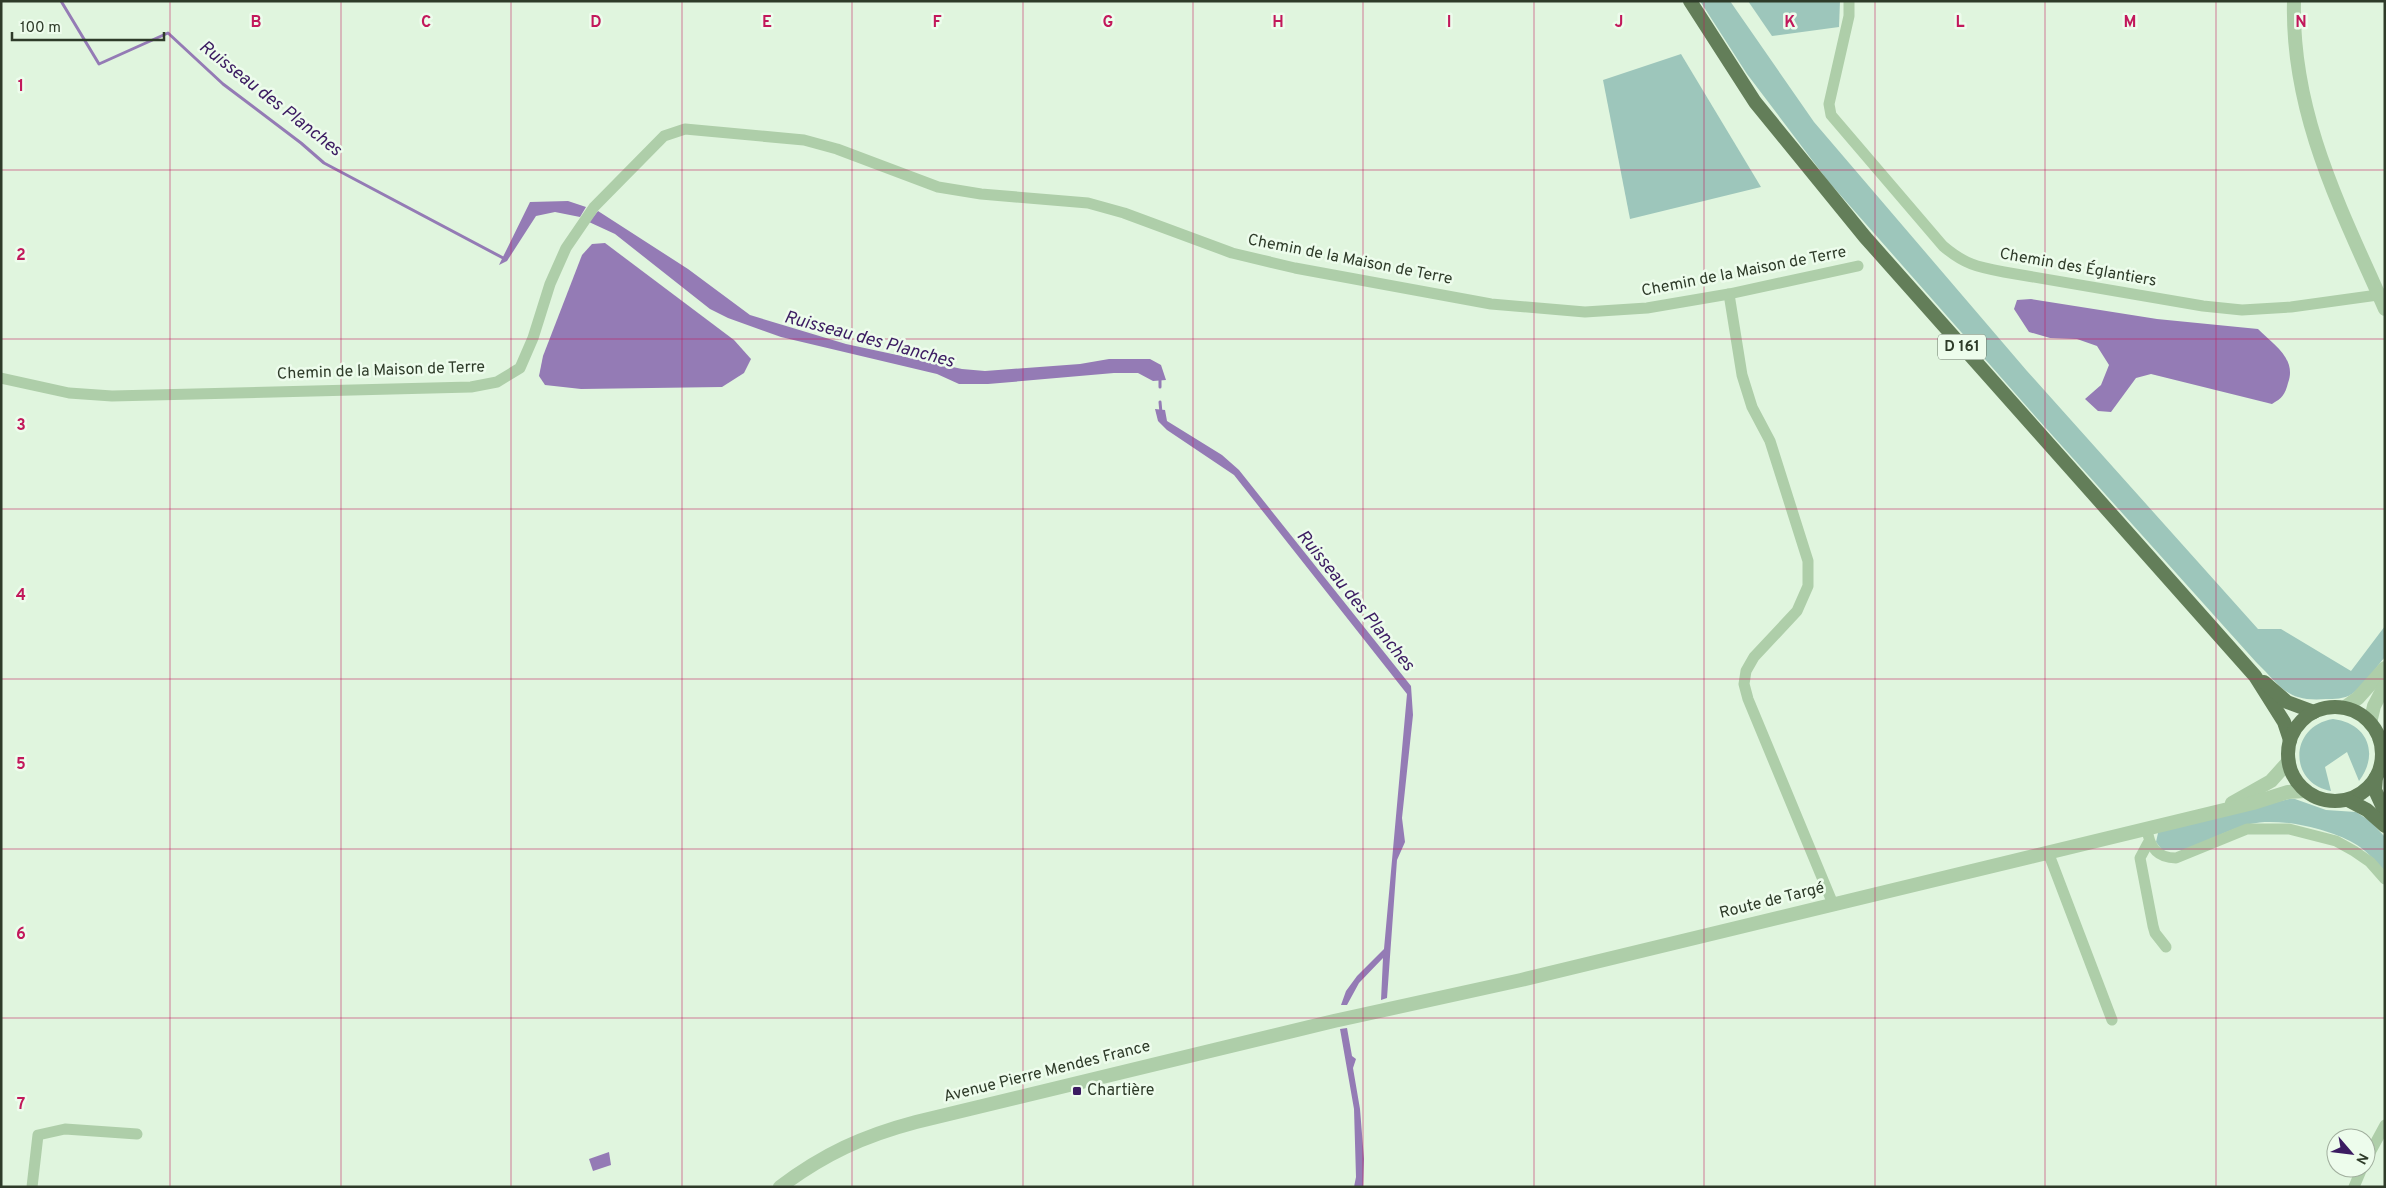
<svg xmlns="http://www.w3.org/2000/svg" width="2386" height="1188" font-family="Overpass,sans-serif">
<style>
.green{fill:#9dc6bb}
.water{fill:#947bb5}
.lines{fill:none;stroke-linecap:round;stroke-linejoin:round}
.stream{stroke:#947bb5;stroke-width:3}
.minor{stroke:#aecea9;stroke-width:11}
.tertiary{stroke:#aecea9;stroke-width:14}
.primary{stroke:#637e59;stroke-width:14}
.grid{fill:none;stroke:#c2185b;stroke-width:1;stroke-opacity:0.55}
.poi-dot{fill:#3b1b61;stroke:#edfcec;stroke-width:2}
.labels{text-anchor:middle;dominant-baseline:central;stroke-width:5;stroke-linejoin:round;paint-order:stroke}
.shield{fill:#edfcec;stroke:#677564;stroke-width:1}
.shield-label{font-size:15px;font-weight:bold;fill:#2e3b29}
.street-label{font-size:16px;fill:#2e3b29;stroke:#edfcec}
.poi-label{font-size:16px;fill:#2e3b29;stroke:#edfcec;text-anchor:start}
.water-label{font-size:18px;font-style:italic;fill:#3b1b61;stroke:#edfcec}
.grid-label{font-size:16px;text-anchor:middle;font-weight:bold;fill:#c2185b;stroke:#edfcec;stroke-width:5;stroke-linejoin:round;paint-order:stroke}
</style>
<rect width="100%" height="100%" fill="#e0f5de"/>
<!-- green -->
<g class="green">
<path d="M1700,1H1730L1814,122L2027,371L2258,629H2281L2351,671L2385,626V657C2375,668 2365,685 2352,694C2344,699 2334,699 2326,699C2286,702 2282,687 2256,662L2035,416L1828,181L1747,74Z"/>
<path d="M1748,1H1840L1839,27L1772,36Z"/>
<path d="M1681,54L1761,187L1630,219L1603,80Z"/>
<path d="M2333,719C2367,723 2380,753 2359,781L2347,752L2325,767L2331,791C2288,783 2289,726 2333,719Z"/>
<path d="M2289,799H2295L2326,810L2356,812L2370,821L2385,837V871C2376,862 2368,852 2357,845C2331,829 2280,817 2250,824C2228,830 2206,841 2186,850H2162L2156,842L2158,833L2163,830Z"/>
</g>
<!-- water -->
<g class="water">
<path d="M568,201L586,207L580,217L555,212L536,216L507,261L499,265L530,202Z"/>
<path d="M598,211L688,269L750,315L846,344L962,369L985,371L1080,364L1109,359H1150L1161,365L1166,380L1153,381L1138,373H1114L988,384H959L937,374L781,337L728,318L710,309L615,234L589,222Z"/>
<path d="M605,243L734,340L751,359L744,373L722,387L581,389L545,385L539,376L543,356L582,255L592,244Z"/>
<path d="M2031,299L2157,319L2258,329C2274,345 2297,359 2288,383C2285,395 2282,398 2272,404L2151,374L2136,378L2111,412L2098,411L2085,399L2101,385L2109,365L2097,346L2077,339L2050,338L2029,332L2014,309L2017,300Z"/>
<path d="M1155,409L1165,410L1167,421L1222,455L1239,470L1411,686L1413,715L1402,818L1405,842L1397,860L1387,998L1381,1000L1383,958L1359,983L1347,1005H1341L1346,991L1357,976L1384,949L1407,694L1234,475L1167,430L1158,421Z"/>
<path d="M1347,1028L1352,1056L1356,1059L1353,1068L1360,1109L1364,1159L1363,1187H1354L1356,1177L1354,1109L1340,1029Z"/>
<path d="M609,1152L611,1165L593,1171L589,1159Z"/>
</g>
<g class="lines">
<!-- stream -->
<g class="stream">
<path d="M61,1L99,64L168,33L223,84L301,143L324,163L505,259"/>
<path d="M1158,378L1160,379V387"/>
<path d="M1160,402L1161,413"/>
</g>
<!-- minor -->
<g class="minor">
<path d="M1849,1V16L1829,104L1831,115L1943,246C1964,264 1977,267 2004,272L2203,306L2242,310L2291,307L2385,294"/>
<path d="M1729,294L1742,375L1752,407L1770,441L1808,561V586L1797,611L1754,657L1746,671L1744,684L1748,699L1833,904"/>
<path d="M1,378L69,393L112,396L471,387L497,382L520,368L533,338L550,284L566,248L594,207L664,136L685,129L804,140L837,149L938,187L981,194L1088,203L1124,213L1232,253L1295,268L1491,304L1585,312L1647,308L1729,294L1858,266"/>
<path d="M2147,828C2149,846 2156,858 2176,858L2247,829H2289L2336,841L2354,851L2370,862L2385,879"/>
<path d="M2148,843L2140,858L2153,926L2155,933L2166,947"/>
<path d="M2048,852L2112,1020"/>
<path d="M2366,1160L2385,1125"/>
<path d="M32,1187L38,1135L65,1129L137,1134"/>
<path d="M2354,1187L2362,1168"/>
</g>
<!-- tertiary -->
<g class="tertiary">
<path d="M2294,1C2291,114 2341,209 2385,309"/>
<path d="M2344,708L2358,698L2385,668"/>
<path d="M2370,723L2374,706L2385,685"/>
<path d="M2379,738L2385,739"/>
<path d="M2382,759L2385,758"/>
<path d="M2232,803L2271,781L2289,761"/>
<path d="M780,1187C824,1154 863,1136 916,1122L1334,1021L1521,980L2253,803L2288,792L2305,791"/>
</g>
<!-- primary -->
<g class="primary">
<path d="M1690,1L1755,102L1865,237L2255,676L2284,722L2290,740"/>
<path d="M2264,682L2287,702L2314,712"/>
<circle cx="2335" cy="754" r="47"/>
<path d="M2376,777L2375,790L2385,812"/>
<path d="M2348,800L2367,810L2385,826"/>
</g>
</g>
<!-- grid -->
<path class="grid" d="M170,1V1187M341,1V1187M511,1V1187M682,1V1187M852,1V1187M1023,1V1187M1193,1V1187M1363,1V1187M1534,1V1187M1704,1V1187M1875,1V1187M2045,1V1187M2216,1V1187M1,170H2385M1,339H2385M1,509H2385M1,679H2385M1,849H2385M1,1018H2385"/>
<!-- markers -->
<rect class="poi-dot" x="1072" y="1086" width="10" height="10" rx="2.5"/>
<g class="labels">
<!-- shield labels -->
<rect class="shield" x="1938" y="334.5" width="48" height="25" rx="4"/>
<g class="shield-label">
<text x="1962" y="347">D 161</text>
</g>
<!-- street labels -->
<g class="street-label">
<text transform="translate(1350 260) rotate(11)">Chemin de la Maison de Terre</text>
<text transform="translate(2078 268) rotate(10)">Chemin des Églantiers</text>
<text transform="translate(1744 272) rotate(-11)">Chemin de la Maison de Terre</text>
<text transform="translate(381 371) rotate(-2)">Chemin de la Maison de Terre</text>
<text transform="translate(1772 901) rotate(-14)">Route de Targé</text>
<text transform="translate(1047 1072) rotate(-14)">Avenue Pierre Mendes France</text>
</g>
<!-- poi labels -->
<g class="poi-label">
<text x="1087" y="1091">Chartière</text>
</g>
<!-- water labels -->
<g class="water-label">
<text transform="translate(270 99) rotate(38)">Ruisseau des Planches</text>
<text transform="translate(869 340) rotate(15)">Ruisseau des Planches</text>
<text transform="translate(1355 601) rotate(51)">Ruisseau des Planches</text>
</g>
</g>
<g class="grid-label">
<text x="256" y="27">B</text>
<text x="426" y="27">C</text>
<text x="596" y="27">D</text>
<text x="767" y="27">E</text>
<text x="937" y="27">F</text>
<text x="1108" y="27">G</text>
<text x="1278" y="27">H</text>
<text x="1449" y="27">I</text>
<text x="1619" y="27">J</text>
<text x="1790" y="27">K</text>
<text x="1960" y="27">L</text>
<text x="2130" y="27">M</text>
<text x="2301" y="27">N</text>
<text x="21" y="91">1</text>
<text x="21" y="260">2</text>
<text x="21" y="430">3</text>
<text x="21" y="600">4</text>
<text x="21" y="769">5</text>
<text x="21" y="939">6</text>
<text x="21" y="1109">7</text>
</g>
<!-- border -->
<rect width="2386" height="1188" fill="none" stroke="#2e3b29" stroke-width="5"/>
<!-- north arrow -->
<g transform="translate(2351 1153) rotate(118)"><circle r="24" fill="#edfcec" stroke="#a1af9e"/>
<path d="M0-4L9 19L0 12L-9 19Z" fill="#3b1b61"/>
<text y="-8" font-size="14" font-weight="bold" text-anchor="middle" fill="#2e3b29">N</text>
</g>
<!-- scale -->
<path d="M12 32v8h152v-8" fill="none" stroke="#2e3b29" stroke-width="2.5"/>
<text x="20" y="32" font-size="15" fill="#2e3b29" stroke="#edfcec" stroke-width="4" paint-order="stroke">100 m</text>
</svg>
